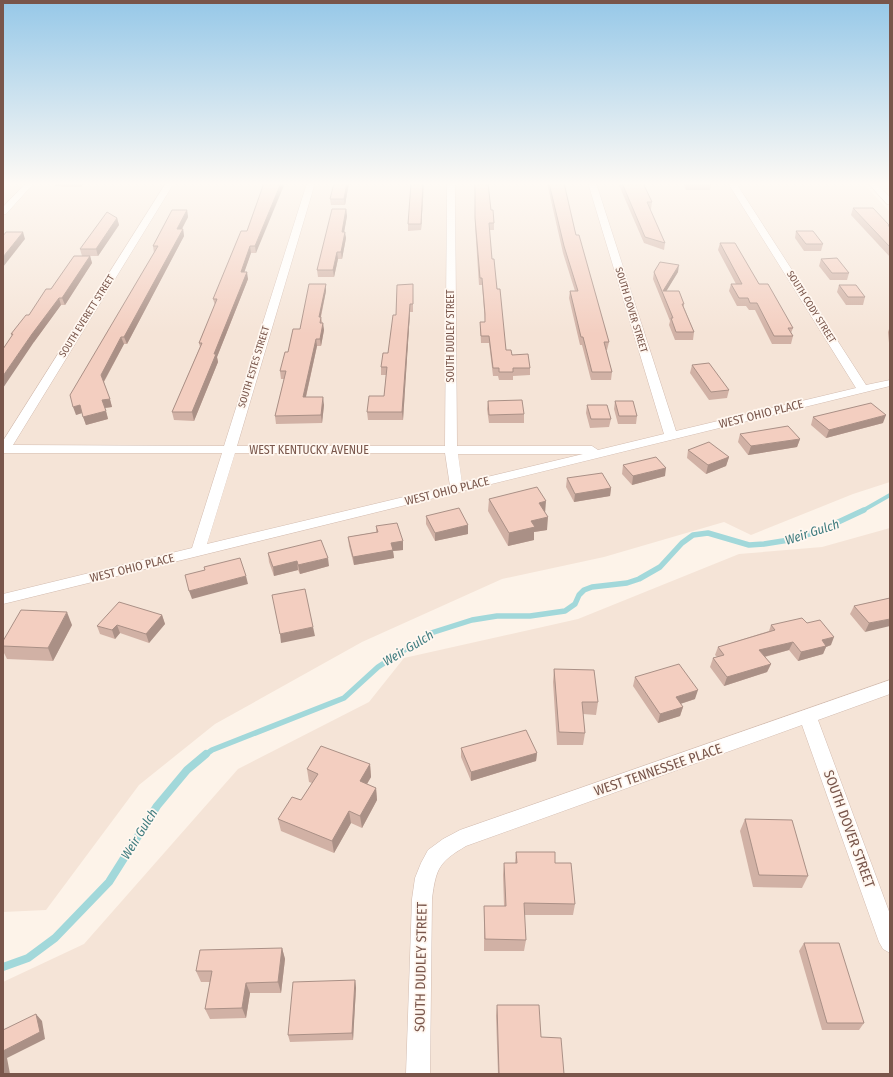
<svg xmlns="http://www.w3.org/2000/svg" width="893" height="1077" font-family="'Fira Sans Condensed',sans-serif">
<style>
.residential{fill:#f5e4d7}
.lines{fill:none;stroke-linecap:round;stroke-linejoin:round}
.stream-far2{stroke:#a2d8da;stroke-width:4}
.stream-far1{stroke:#a2d8da;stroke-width:5.5}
.stream{stroke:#a2d8da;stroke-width:8}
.street-casing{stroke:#d3bcb0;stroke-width:1}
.street{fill:#fff;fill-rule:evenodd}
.wall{fill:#d1b1a5}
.shaded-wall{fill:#aa9086}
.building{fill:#f3cec0;stroke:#aa9086}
.labels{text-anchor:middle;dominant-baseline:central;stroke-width:3.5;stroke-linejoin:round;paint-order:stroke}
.far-street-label{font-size:10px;fill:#79564b;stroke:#fff7f0}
.street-label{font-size:12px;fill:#79564b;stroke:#fff7f0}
.water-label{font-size:13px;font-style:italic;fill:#3e7b7e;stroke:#fff7f0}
.near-street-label{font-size:14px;fill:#79564b;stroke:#fff7f0}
</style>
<rect width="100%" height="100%" fill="#fdf3e9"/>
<!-- residential -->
<g class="residential">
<path d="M3,183H863L890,212V482L853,494L751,535L724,522L604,557L502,579L362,642L215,724L139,785L46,910L3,912Z"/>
<path d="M890,528V1074H3V982L84,944L238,769L369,702L404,658L578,619L739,554L822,547Z"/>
</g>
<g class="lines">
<!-- stream-far2 -->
<path class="stream-far2" d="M862,511L890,495"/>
<!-- stream-far1 -->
<path class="stream-far1" d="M205,755L212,750L344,698L378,667L431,633L472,620L497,616H530L565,611L575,604L579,595L584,590L592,587L627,583L639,579L660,567L682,543L693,535L708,533L749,545L764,544L789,540L819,531L864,510"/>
<!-- stream -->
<path class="stream" d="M3,967L28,958L55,938L109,882L157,806L187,770L206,754"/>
<defs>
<g id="street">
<path d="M26,183H34L6,214H3V207Z"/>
<path d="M166,183H174L13,445L224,446L307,183H315L237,446H445L447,183H455L457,446H592L598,450L664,434L588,183H596L676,431L856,388L728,183H736L866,385L890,380V386L3,604V594L192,548L222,453H3V441ZM235,453H445L450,486L207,544ZM458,454H583L462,483Z"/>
<path d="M868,183H876L890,197V204H887Z"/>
<path d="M890,680V694L818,720L890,914V953L883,949L879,942L802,725L466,846C439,862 436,868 432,899L430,1074H406L412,899L415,878L421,863L428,850L443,839L460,830Z"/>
</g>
</defs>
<!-- street casing -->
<use href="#street" class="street-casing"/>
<!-- street -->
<use href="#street" class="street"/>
</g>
<!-- wall -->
<g class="wall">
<path d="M55,183H84L81,187H61L60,186H55Z"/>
<path d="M264,183L256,253H251L244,272L248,279L217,357L218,362L194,421L174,420L172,412L200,347L199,343L215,305L213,299L247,231Z"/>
<path d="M334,183H349L345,205H331L330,199Z"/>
<path d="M424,183L421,230L408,231V224Z"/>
<path d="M474,183H488L491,210L494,223V230H489L492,259L506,350L530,368V375L513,376V380H499L498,376H493L489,343H481L480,322H485L482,285H479L475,225V194Z"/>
<path d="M547,183H564L575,231L609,342L607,350H606L612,372L611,380H591L582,345H580L569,298L570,291H575L563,253Z"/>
<path d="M618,183H643L652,202L651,209H650L665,243L664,250L644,243Z"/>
<path d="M683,183H710L711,184L710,190H686Z"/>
<path d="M853,208L889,225V226L890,228V257L851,215Z"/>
<path d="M346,209L347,216L344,232L346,238L342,259H338L334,277H318L317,270Z"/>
<path d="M187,210L188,217L182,229H183L184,236L127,344H124L104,382L112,407L105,408L108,419L86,425L82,413L76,415L154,253L153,246Z"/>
<path d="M117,218L119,225L98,256H90L92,263L65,305H61L34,342L12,336L11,334L29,315L51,289L82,256L80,249Z"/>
<path d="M796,231L823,244L821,251H804L795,238Z"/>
<path d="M720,243L759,284L793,328L791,333L793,336L791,344H772L755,310H749L746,306H737L729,291L731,284H736L718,250Z"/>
<path d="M821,259L849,273L847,280H830L819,266Z"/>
<path d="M654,272H678L666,291L684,304V307L694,332L693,340H675L669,325L670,321L653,279Z"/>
<path d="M839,285L865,297L863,305H846L837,292Z"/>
<path d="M326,291L321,317L324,330L321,346H317L306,397L324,405L322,423L276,424L275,416L284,379H281L280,371L288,352L300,329Z"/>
<path d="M413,292V312H410L403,420H368L367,412L384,396L386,375H381V367L388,353Z"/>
<path d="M890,326V354L888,332Z"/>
<path d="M692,365L729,390L727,398L709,400L690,373Z"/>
<path d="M488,401L524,414V423H489L487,409Z"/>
<path d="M615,401L637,416L636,424H618L614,409Z"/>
<path d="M587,405L611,419L609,427L590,428L586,413Z"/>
<path d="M813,417L883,423L826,438L811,425Z"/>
<path d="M740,434L800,439L797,447L748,455L738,442Z"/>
<path d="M688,450L729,457L726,466L706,474L687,458Z"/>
<path d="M623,465L665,476L632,485L622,474Z"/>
<path d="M567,478L611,488L610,496L574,502L566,487Z"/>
<path d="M489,499L545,513L547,530L534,532V540L508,546L488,511Z"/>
<path d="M426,516L468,534L435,541L426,524Z"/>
<path d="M376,526L403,541V550L393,551L394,558L354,565L349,546L348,537L376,532Z"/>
<path d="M268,553L329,566L300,574L298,570L274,576L269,562Z"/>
<path d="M890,598L865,632L850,614L854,606Z"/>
<path d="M162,615L165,624L149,643L120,633L115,639L100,634L97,626Z"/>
<path d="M807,623L831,645L826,647L823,654L798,661L789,650L765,657L771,664L767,672L724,686L710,667L713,658L717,657L715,655L718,647L769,631L771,625Z"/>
<path d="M72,625L53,661L7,659L3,651V641Z"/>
<path d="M554,669L598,702L596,715L583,714L585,733L583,745H557L553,682Z"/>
<path d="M635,677L695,699L680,704L683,707L680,716L658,723L633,686Z"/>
<path d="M461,748L537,753L536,761L471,781L461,757Z"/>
<path d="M370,764L371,777L367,784L376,788L377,800L362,828L351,823L334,853L281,831L278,819L301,800L312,783L309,782L307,769Z"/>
<path d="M745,819L808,876L802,888L753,887L740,831Z"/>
<path d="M516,852L555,863L575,904L573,915H524L526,940L524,951H484V906H504L503,875L504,863H515Z"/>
<path d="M804,943L864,1023L859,1030H822L799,951Z"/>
<path d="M282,948L285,959L281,993H250L246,1018L210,1019L205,1009L210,982H201L196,971Z"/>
<path d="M355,980L356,988L353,1040L290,1042L288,1035Z"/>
<path d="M497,1005L541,1037L564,1074H498L496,1016Z"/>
</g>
<!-- shaded-wall -->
<g class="shaded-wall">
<path d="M80,183H84L81,187Z"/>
<path d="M281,183H285L256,253L255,246Z"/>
<path d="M347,183H349L345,205L344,199Z"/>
<path d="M424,183L421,230V224Z"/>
<path d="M346,209L347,216L343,238L342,232Z"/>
<path d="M187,210L188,217L178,236L177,229Z"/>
<path d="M117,218L119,225L98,256L96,249Z"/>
<path d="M183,229L184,236L127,344L124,337Z"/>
<path d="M23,232L25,239L3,267V257Z"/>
<path d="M345,232L346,238L342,259L341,252Z"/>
<path d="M250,246L251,253L242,279L241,272Z"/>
<path d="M337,252L338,259L334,277L333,270Z"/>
<path d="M90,256L92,263L65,305L62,298Z"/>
<path d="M679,265L678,272L664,295L663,291Z"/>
<path d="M247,272L248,279L217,357L218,362L194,421L192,412L214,354Z"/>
<path d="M326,284V291L319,324V317Z"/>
<path d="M59,298L61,305L34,342L3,388V376L32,334Z"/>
<path d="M410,304V312L403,420L402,412Z"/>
<path d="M323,323L324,330L321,346L320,339Z"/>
<path d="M121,337L124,344L103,383L101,375Z"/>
<path d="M316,339L317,346L304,405L303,397Z"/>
<path d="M323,397L324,405L322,423L321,415Z"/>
<path d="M110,399L112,407L104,408L102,400Z"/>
<path d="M80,405L82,413L76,415L73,407Z"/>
<path d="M106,411L108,419L86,425L83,417Z"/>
<path d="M886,415L883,423L826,438L829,430Z"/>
<path d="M800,439L797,447L748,455L751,446Z"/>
<path d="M729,457L726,466L706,474L708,465Z"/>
<path d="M666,468L665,476L632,485L633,476Z"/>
<path d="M611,488L610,496L574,502L575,494Z"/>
<path d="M546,501L545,514L539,503Z"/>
<path d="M548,517L547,530L534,532V540L508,546L509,533L531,521Z"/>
<path d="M468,525V534L435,541V533Z"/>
<path d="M403,541V550L393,551L394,558L354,565L353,557L391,543Z"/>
<path d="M328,558L329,566L300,574L298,565Z"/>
<path d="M297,561L298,570L274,576L273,567Z"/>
<path d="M246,576L248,584L192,599L189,591Z"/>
<path d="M67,612L72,625L53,661L48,648Z"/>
<path d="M162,615L165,624L149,643L146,634Z"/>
<path d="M890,619V626L865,632L869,623Z"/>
<path d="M117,625L120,633L115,639L112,630Z"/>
<path d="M313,627L315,636L281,643L280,634Z"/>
<path d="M834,637L831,645L826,647L823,654L798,661L801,652L822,640Z"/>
<path d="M793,642L789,650L756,659L759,650Z"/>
<path d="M771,664L767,672L724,686L727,677Z"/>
<path d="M698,690L695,699L674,706L676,697Z"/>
<path d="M683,707L680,716L658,723L660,714Z"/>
<path d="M537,753L536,761L471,781V772Z"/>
<path d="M370,764L371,777L361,794L360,781Z"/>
<path d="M376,788L377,800L362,828L360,816Z"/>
<path d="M349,811L351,823L334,853L332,841Z"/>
<path d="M282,948L285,959L281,993L278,982Z"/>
<path d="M355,980L356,988L353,1040L352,1033Z"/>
<path d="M246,983L250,993L246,1018L242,1008Z"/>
<path d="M36,1014L42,1021L45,1039L7,1058L10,1074H4L3,1066V1051Z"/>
</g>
<!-- building -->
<g class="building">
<path d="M264,183H281L255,246H250L241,272H247L214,354H216L192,412H172L202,343H199L217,299H213L241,231H247Z"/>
<path d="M334,183H347L344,199H330Z"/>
<path d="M411,183H423L421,224H408Z"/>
<path d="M475,183H488L491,210H493L494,223H489L492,259H494L497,289H500L506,350H511L512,355L528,354L530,368H513V372H499V368H493L489,336H481L480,322H485V314L482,278H480L475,218Z"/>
<path d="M549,183H564L575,231L576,235H579L609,342H604L612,372H592L583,337H581L570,291H578L564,246Z"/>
<path d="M622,183H643L652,202H647L665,243L645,237Z"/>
<path d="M687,183H710L711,184H687Z"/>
<path d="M853,208H873L889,225H888L890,228V247Z"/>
<path d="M332,209H346L342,232H345L341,252H337L333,270H317Z"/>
<path d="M172,210H187L177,229H183L124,337H121L101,375L110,399L102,400L106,411L83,417L80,405L73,407L70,395L158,246H153Z"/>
<path d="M107,212L117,218L96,249H80Z"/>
<path d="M796,231H813L823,244H806Z"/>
<path d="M6,232H23L3,257V236Z"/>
<path d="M720,243H735L759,284H768L793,328H788L793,336H774L757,303H750L748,298H739L731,284H742Z"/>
<path d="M74,256H90L62,298H59L32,334L3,376V349L13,334H11L26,315H29L46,289H51Z"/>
<path d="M837,258L849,273H832L821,259Z"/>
<path d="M660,262L679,265L663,291H679L684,304H682L694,332H676L671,318H673L654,272Z"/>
<path d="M309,284H326L319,317H321L320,323H323L320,339H316L303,397H323L321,415L275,416L286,371H280L285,352H288L293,329H300Z"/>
<path d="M413,284V304H410L402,412H367L369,396H384L387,367H381L383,353H388L393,315H396L397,285Z"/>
<path d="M839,285H856L865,297H848Z"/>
<path d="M709,363L729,390L711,392L692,365Z"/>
<path d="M522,400L524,414L489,415L488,401Z"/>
<path d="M615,401H633L637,416H619Z"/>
<path d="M871,403L886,415L829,430L813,417Z"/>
<path d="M587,405H607L611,419H591Z"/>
<path d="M788,426L800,439L751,446L740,434Z"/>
<path d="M709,442L729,457L708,465L688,450Z"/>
<path d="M656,457L666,468L633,476L623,465Z"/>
<path d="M602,473L611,488L575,494L567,478Z"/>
<path d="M537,487L546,501L539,503L548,517L531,521L535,527L509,533L489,499Z"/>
<path d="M459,508L468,525L435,533L426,516Z"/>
<path d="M397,523L403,541L391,543L393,550L353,557L348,537L378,532L376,526Z"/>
<path d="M321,540L328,558L298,565L297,561L273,567L268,553Z"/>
<path d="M240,558L246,576L189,591L185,575L205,570L204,567Z"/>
<path d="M305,589L313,627L280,634L272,595Z"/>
<path d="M890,598V619L869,623L854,606Z"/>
<path d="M119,602L162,615L146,634L117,625L112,630L97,626Z"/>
<path d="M21,610L67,612L48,648L3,646V641Z"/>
<path d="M802,618L807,623L820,620L834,637L822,640L826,646L801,652L793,642L759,650L771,664L727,677L713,658L724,655L718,647L775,630L771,625Z"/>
<path d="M679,664L698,690L676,697L683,707L660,714L635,677Z"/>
<path d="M554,669L594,670L598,702H582L585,733L559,732Z"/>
<path d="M526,730L537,753L471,772L461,748Z"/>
<path d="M321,746L370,764L360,781L376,788L360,816L349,811L332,841L278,819L292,797L301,800L318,774L307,769Z"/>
<path d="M745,819L792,820L808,876L759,875Z"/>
<path d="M516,852H555V863H571L575,904L524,903L526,940L485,939L484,906H506L504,863H517Z"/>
<path d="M804,943H839L864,1023H827Z"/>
<path d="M282,948L278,982L246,983L242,1008L205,1009L212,971H196L200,950Z"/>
<path d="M355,980L352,1033L288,1035L293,982Z"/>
<path d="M497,1005H539L541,1037L561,1038L564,1074H499Z"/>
<path d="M36,1014L40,1032L3,1051V1030Z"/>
<path d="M3,1066L4,1074H3Z"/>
</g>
<!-- sky -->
<linearGradient id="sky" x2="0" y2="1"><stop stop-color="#96c8e8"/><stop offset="0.55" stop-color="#fefaf5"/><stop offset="1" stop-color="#fefaf5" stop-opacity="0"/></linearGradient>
<rect width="893" height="334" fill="url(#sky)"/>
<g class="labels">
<!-- far-street labels -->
<g class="far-street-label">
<text transform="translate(811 307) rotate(58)">SOUTH CODY STREET</text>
<text transform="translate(631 310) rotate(73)">SOUTH DOVER STREET</text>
<text transform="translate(87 316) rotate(-58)">SOUTH EVERETT STREET</text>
<text transform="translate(451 336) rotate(-90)">SOUTH DUDLEY STREET</text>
<text transform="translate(254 367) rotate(-73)">SOUTH ESTES STREET</text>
</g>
<!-- street labels -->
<g class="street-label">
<text transform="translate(761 414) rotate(-14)">WEST OHIO PLACE</text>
<text x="309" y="450">WEST KENTUCKY AVENUE</text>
<text transform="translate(447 491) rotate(-14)">WEST OHIO PLACE</text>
<text transform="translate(132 568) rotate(-14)">WEST OHIO PLACE</text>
</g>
<!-- water labels -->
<g class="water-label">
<text transform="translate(812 532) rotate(-18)">Weir Gulch</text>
<text transform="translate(408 648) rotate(-31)">Weir Gulch</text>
<text transform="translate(139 834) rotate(-58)">Weir Gulch</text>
</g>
<!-- near-street labels -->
<g class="near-street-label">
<text transform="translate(658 770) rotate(-19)">WEST TENNESSEE PLACE</text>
<text transform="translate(849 829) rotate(70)">SOUTH DOVER STREET</text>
<text transform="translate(421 967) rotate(-89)">SOUTH DUDLEY STREET</text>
</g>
</g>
<!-- border -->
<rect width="893" height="1077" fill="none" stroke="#79564b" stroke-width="8"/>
</svg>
